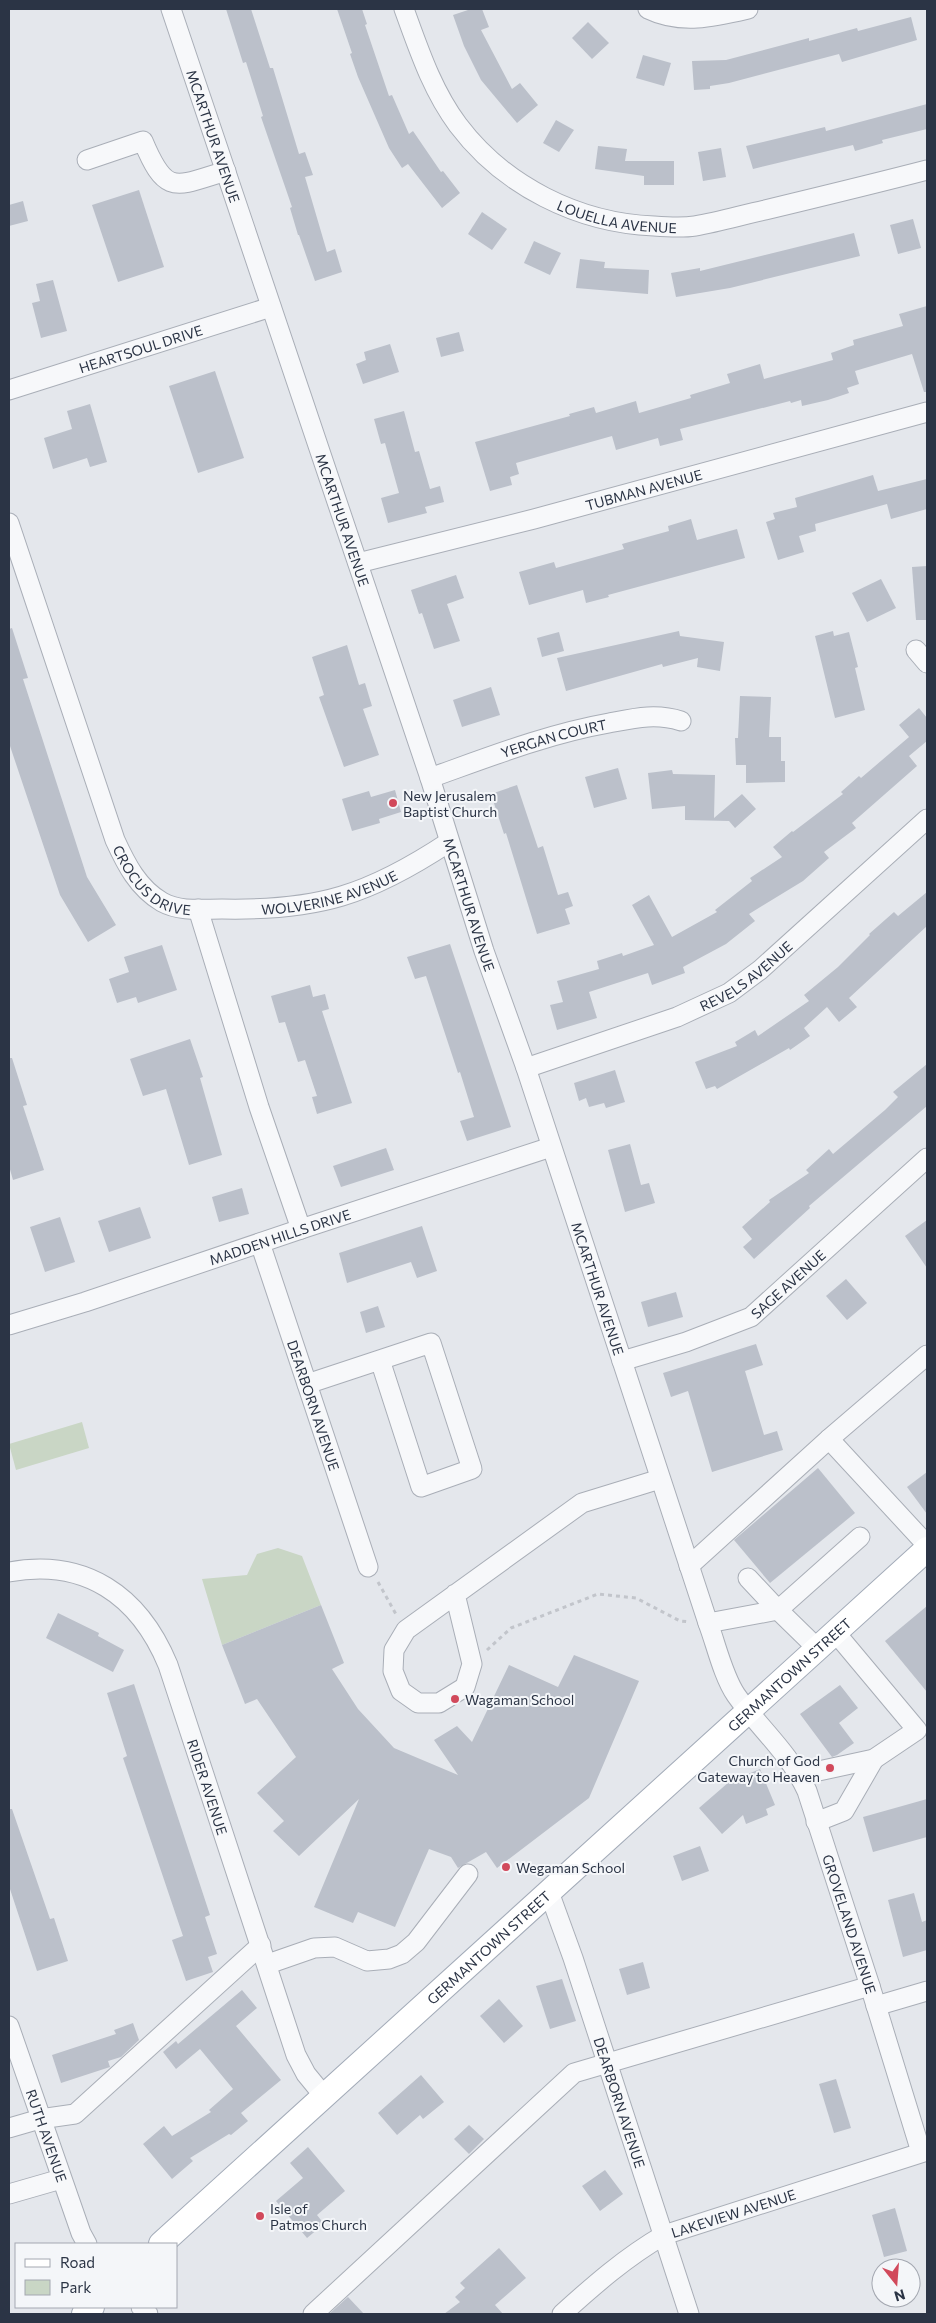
<svg xmlns="http://www.w3.org/2000/svg" width="936" height="2323" font-family="Commissioner,sans-serif">
<style>
.green{fill:#c9d6c5}
.building{fill:#bbc0ca}
.lines{fill:none;stroke-linecap:round;stroke-linejoin:round}
.minor-casing{stroke:#a9aeb7;stroke-width:21}
.major-casing{stroke:#a3abb8;stroke-width:26}
.path{stroke:#c2c5cb;stroke-width:3;stroke-dasharray:4 4;stroke-linecap:butt}
.minor{stroke:#f7f8fa;stroke-width:19}
.major{stroke:#fff;stroke-width:24}
.poi-dot{fill:#d1495b;stroke:#f4f6f9;stroke-width:2}
.labels{text-anchor:middle;dominant-baseline:central;stroke-width:4;stroke-linejoin:round;paint-order:stroke}
.street-label{font-size:14px;fill:#2b3445;stroke:#f4f6f9}
.poi-label{font-size:14px;fill:#2b3445;stroke:#f4f6f9;text-anchor:start}
</style>
<rect width="100%" height="100%" fill="#e4e7ec"/>
<!-- green -->
<g class="green">
<path d="M82,1422L89,1448L16,1470L9,1444Z"/>
<path d="M278,1548L302,1556L321,1605L222,1645L202,1579L247,1575L257,1554Z"/>
</g>
<!-- building -->
<g class="building">
<path d="M226,9H251L270,68H273L299,154L305,152L313,175L305,177L327,252L335,249L342,272L315,281L299,235H298L290,208L292,207L261,117L263,116L246,62L243,63Z"/>
<path d="M337,9H362L367,24L365,25L389,96L392,95L409,134L413,131L441,172L443,171L460,193L442,208L408,164L402,168L389,148L358,77L350,54L352,53Z"/>
<path d="M471,9H482L489,27L481,30L512,89L520,83L538,105L517,123L481,80L464,46L453,15Z"/>
<path d="M911,17L917,40L842,62L839,54L729,83L710,86V89L694,90L692,61L726,60L809,38V41L857,28L858,31Z"/>
<path d="M588,22L609,43L592,59L572,38Z"/>
<path d="M643,55L671,63L664,86L636,78Z"/>
<path d="M927,104V129L882,140L883,143L855,151L853,145L753,169L746,146L825,127L826,131Z"/>
<path d="M556,120L574,130L559,152L543,143Z"/>
<path d="M598,146L627,149L625,161H674V185H644V176L595,169Z"/>
<path d="M721,148L726,177L703,181L698,152Z"/>
<path d="M139,190L164,267L118,282L92,205Z"/>
<path d="M23,201L28,221L9,226V205Z"/>
<path d="M482,212L507,229L492,250L468,234Z"/>
<path d="M913,219L921,248L898,254L890,225Z"/>
<path d="M854,233L860,256L730,288L676,297L671,273L700,268V271Z"/>
<path d="M534,241L561,253L550,275L524,263Z"/>
<path d="M580,259L605,262L604,268L649,270L648,294L576,288Z"/>
<path d="M53,280L67,331L41,338L32,303L40,301L36,284Z"/>
<path d="M927,306V392H924L912,354L855,371L859,384L847,388L849,393L828,400L802,406L801,400L791,403L790,401L680,429L683,440L660,446L658,438L616,450L612,436L516,463L519,474L510,477L512,485L490,491L475,442L570,416L569,414L594,407L596,413L636,401L639,413L691,398L690,395L730,383L727,374L760,364L764,379L833,360L831,353L854,345L853,340L903,326L899,314Z"/>
<path d="M459,332L464,351L441,357L436,338Z"/>
<path d="M390,344L399,372L363,384L356,364L366,360L364,352Z"/>
<path d="M215,371L244,458L198,473L169,386Z"/>
<path d="M90,404L107,462L90,467L87,458L53,469L44,438L72,429L67,411Z"/>
<path d="M404,411L415,452L419,451L430,489L440,486L444,502L425,507L427,513L388,523L381,498L399,493L385,443L381,444L374,419Z"/>
<path d="M873,475L878,491L927,479V509L891,519L887,504L815,524L816,531L799,536L804,552L778,560L766,522L775,519L773,513L797,507L795,498Z"/>
<path d="M691,519L697,540L737,529L745,558L608,595L609,597L586,603L583,590L529,605L519,572L554,562L556,568L624,549L622,544L669,531L668,526Z"/>
<path d="M927,566V620H916L912,567Z"/>
<path d="M456,575L464,598L447,604L460,641L434,649L422,613L419,614L411,590Z"/>
<path d="M881,579L896,608L867,622L852,593Z"/>
<path d="M12,628L28,678L23,679L87,877L116,925L88,942L60,895L9,743V629Z"/>
<path d="M679,631L680,636L724,642L720,671L697,667L698,658L663,667L662,664L566,691L557,658Z"/>
<path d="M833,631L834,636L849,632L858,667L855,668L865,710L835,718L815,636Z"/>
<path d="M559,632L564,651L542,657L537,638Z"/>
<path d="M347,645L359,685L365,683L372,706L363,709L379,755L344,767L319,697L324,695L312,657Z"/>
<path d="M491,687L500,715L462,727L453,700Z"/>
<path d="M740,696L771,697L769,737H781V761H785V782L746,783V765H736L735,738H738Z"/>
<path d="M919,708L927,718V741L909,756L917,766L852,823L856,828L824,852L829,858L803,881L749,914L755,921L726,944L683,967L685,973L652,985L648,973L589,992L597,1018L557,1030L550,1005L563,1002L557,981L599,969L597,961L622,953L623,956L654,945L632,905L649,895L672,937L717,912L715,910L752,881L750,878L782,857L773,847L792,831L793,832L843,794L841,792L859,776L861,778L909,737L899,725Z"/>
<path d="M618,768L627,799L594,808L585,777Z"/>
<path d="M672,770L673,774L715,775L714,818L742,794L756,809L735,828L729,821L685,820V806L652,809L648,773Z"/>
<path d="M517,785L538,848L543,846L558,895L568,892L573,906L565,909L570,924L537,934L506,833L504,834L491,794Z"/>
<path d="M395,790L401,812L379,819L380,823L352,831L342,799L369,791L371,797Z"/>
<path d="M927,892V926L849,998L857,1007L839,1022L827,1007L804,1028L810,1036L790,1050L789,1048L717,1089L715,1086L706,1089L695,1062L737,1046L735,1042L755,1030L758,1036L809,1001L804,995L838,967L870,935L869,934L894,912L898,916Z"/>
<path d="M450,944L511,1127L467,1141L460,1121L474,1117L460,1072L458,1073L426,976L415,979L407,957Z"/>
<path d="M162,945L177,990L138,1003L136,997L117,1003L109,979L129,972L124,957Z"/>
<path d="M310,985L313,997L325,994L329,1009L322,1011L352,1103L317,1114L312,1097L317,1096L305,1060L298,1062L285,1022L279,1023L271,996Z"/>
<path d="M190,1039L203,1077L200,1078L222,1155L189,1165L166,1089L143,1096L130,1059Z"/>
<path d="M9,1058H12L27,1105L23,1106L44,1170L13,1180L9,1166Z"/>
<path d="M927,1064V1106L809,1206L810,1208L754,1259L743,1247L752,1239L742,1227L770,1202L769,1200L809,1173L806,1170L829,1149L833,1154L885,1110L898,1097L893,1092Z"/>
<path d="M615,1070L625,1102L606,1108L604,1103L589,1107L586,1098L579,1101L574,1083Z"/>
<path d="M630,1144L641,1185L649,1183L655,1203L625,1212L608,1150Z"/>
<path d="M386,1148L394,1170L341,1187L333,1166Z"/>
<path d="M242,1188L249,1214L219,1222L212,1197Z"/>
<path d="M140,1207L151,1238L109,1252L98,1221Z"/>
<path d="M60,1217L75,1262L45,1272L30,1227Z"/>
<path d="M927,1220V1268L905,1236Z"/>
<path d="M422,1226L437,1271L417,1278L411,1262L347,1283L339,1253Z"/>
<path d="M846,1279L867,1303L847,1320L826,1296Z"/>
<path d="M676,1292L683,1317L648,1327L641,1302Z"/>
<path d="M378,1306L385,1327L366,1333L360,1312Z"/>
<path d="M756,1344L763,1365L745,1371L764,1435L777,1431L783,1450L712,1472L688,1391L671,1397L663,1373Z"/>
<path d="M818,1468L855,1513L770,1583L734,1540Z"/>
<path d="M927,1472V1514L907,1487Z"/>
<path d="M321,1605L344,1663L332,1669L358,1709L394,1748L458,1775L434,1740L457,1726L472,1742L509,1665L558,1687L574,1655L639,1681L589,1798L497,1868L486,1852L458,1868L451,1857L429,1849L395,1927L358,1912L353,1923L314,1907L359,1799L299,1856L273,1831L284,1821L257,1793L296,1757L257,1699L245,1704L222,1645Z"/>
<path d="M927,1606V1692L885,1641Z"/>
<path d="M58,1613L99,1633L98,1636L124,1650L113,1672L46,1638Z"/>
<path d="M134,1684L210,1915L205,1917L217,1954L208,1957L213,1972L186,1981L172,1940L183,1936L123,1758L127,1756L107,1693Z"/>
<path d="M840,1685L858,1708L839,1723L854,1743L837,1755L832,1757L800,1714Z"/>
<path d="M760,1769L775,1805L766,1809L768,1815L746,1824L743,1815L722,1834L699,1808L729,1782Z"/>
<path d="M927,1799V1837L873,1852L863,1817Z"/>
<path d="M9,1809H12L50,1919L54,1918L68,1961L37,1971L9,1886Z"/>
<path d="M700,1846L709,1871L682,1881L673,1856Z"/>
<path d="M914,1893L922,1922L927,1920V1950L903,1957L888,1900Z"/>
<path d="M643,1962L650,1988L627,1995L619,1969Z"/>
<path d="M562,1979L576,2021L550,2029L536,1986Z"/>
<path d="M242,1990L257,2008L236,2026L281,2080L241,2113L248,2121L231,2135L229,2134L190,2158L193,2161L172,2179L143,2144L164,2126L172,2136L211,2112L209,2110L233,2089L200,2049L176,2069L163,2052L176,2041L178,2044Z"/>
<path d="M499,1999L523,2026L504,2043L480,2016Z"/>
<path d="M133,2023L139,2040L121,2057L108,2061L110,2067L61,2083L52,2055L116,2034L114,2030Z"/>
<path d="M421,2075L444,2102L423,2119L420,2115L397,2135L378,2113Z"/>
<path d="M836,2079L851,2128L834,2133L819,2084Z"/>
<path d="M469,2125L484,2139L469,2154L454,2139Z"/>
<path d="M308,2147L345,2191L317,2215L324,2224L307,2238L276,2201L303,2178L290,2163Z"/>
<path d="M605,2170L623,2194L600,2211L582,2186Z"/>
<path d="M895,2208L907,2251L884,2257L872,2215Z"/>
<path d="M499,2248L526,2278L495,2305L503,2314H444L460,2302L455,2297L465,2288L460,2283Z"/>
<path d="M348,2297L364,2314H329Z"/>
</g>
<g class="lines">
<defs>
<g id="minor">
<path id="s1" d="M171,9L430,778L484,951L526,1068L708,1623C716,1644 723,1676 736,1695C759,1728 789,1752 807,1791L870,1986L921,2152"/>
<path id="s2" d="M404,9C419,50 432,90 458,125C504,186 578,223 654,226C667,227 682,228 695,226C719,222 742,215 765,210C819,197 873,184 927,170"/>
<path d="M648,9C681,25 714,17 748,9"/>
<path d="M87,160L143,141C166,196 174,187 226,171"/>
<path id="s3" d="M9,390L271,307"/>
<path id="s4" d="M9,523L115,840C126,864 138,888 162,902C180,912 202,909 222,909C318,911 369,895 449,842"/>
<path id="s5" d="M358,563L534,519L927,412"/>
<path d="M916,650L927,663"/>
<path id="s6" d="M430,778C489,757 547,734 609,723C635,718 656,713 681,721"/>
<path d="M198,909L259,1107L301,1229"/>
<path id="s7" d="M526,1068L677,1017L729,993L760,970L927,819"/>
<path id="s8" d="M260,1243L368,1567"/>
<path id="s9" d="M9,1325L85,1302L301,1229L551,1147"/>
<path id="s10" d="M622,1361L686,1342L751,1317L927,1158"/>
<path d="M307,1384L431,1343L472,1469L421,1487L380,1360"/>
<path d="M829,1439L927,1545"/>
<path d="M689,1566L829,1439L927,1355"/>
<path id="s11" d="M9,1572C85,1558 139,1595 168,1665L296,2055L306,2074L324,2096"/>
<path d="M748,1578L778,1610L860,1537"/>
<path d="M455,1594L472,1664L465,1687L439,1703H418L401,1691L393,1671L394,1650L406,1630L582,1503L660,1479"/>
<path d="M708,1623L778,1610L818,1649"/>
<path d="M800,1775L874,1759L917,1730L835,1632"/>
<path d="M816,1822L844,1811L874,1759"/>
<path id="s12" d="M549,1892L573,1958L689,2314"/>
<path d="M268,1964L314,1948L335,1947L367,1961L389,1959L402,1954L416,1942L468,1874"/>
<path d="M876,2006L927,1991"/>
<path id="s13" d="M9,2026L81,2233L87,2244"/>
<path d="M9,2128L40,2119L75,2114L261,1945"/>
<path d="M9,2194L61,2179"/>
<path d="M141,2307L148,2314"/>
<path d="M313,2314L574,2073L870,1986"/>
<path id="s14" d="M562,2314C594,2285 626,2257 664,2235L927,2151"/>
</g>
<g id="major">
<path id="s15" d="M161,2244L927,1549"/>
<path d="M84,2314L92,2307"/>
</g>
</defs>
<!-- minor casing -->
<use href="#minor" class="minor-casing"/>
<!-- major casing -->
<use href="#major" class="major-casing"/>
<!-- path -->
<g class="path">
<path d="M378,1582L397,1616"/>
<path d="M487,1650L511,1628L598,1594L636,1598L680,1621L690,1622"/>
</g>
<!-- minor -->
<use href="#minor" class="minor"/>
<!-- major -->
<use href="#major" class="major"/>
</g>
<!-- markers -->
<g class="poi-dot">
<circle cx="393" cy="803" r="5"/>
<circle cx="455" cy="1699" r="5"/>
<circle cx="830" cy="1768" r="5"/>
<circle cx="506" cy="1867" r="5"/>
<circle cx="260" cy="2216" r="5"/>
</g>
<g class="labels">
<!-- street labels -->
<g class="street-label">
<text stroke="none"><textPath href="#s1" startOffset="134">MCARTHUR AVENUE</textPath></text>
<text stroke="none"><textPath href="#s2" startOffset="318">LOUELLA AVENUE</textPath></text>
<text stroke="none"><textPath href="#s3" startOffset="138">HEARTSOUL DRIVE</textPath></text>
<text stroke="none"><textPath href="#s5" startOffset="295">TUBMAN AVENUE</textPath></text>
<text stroke="none"><textPath href="#s1" startOffset="539">MCARTHUR AVENUE</textPath></text>
<text stroke="none"><textPath href="#s6" startOffset="130">YERGAN COURT</textPath></text>
<text stroke="none"><textPath href="#s4" startOffset="392">CROCUS DRIVE</textPath></text>
<text stroke="none"><textPath href="#s4" startOffset="584">WOLVERINE AVENUE</textPath></text>
<text stroke="none"><textPath href="#s1" startOffset="944">MCARTHUR AVENUE</textPath></text>
<text stroke="none"><textPath href="#s7" startOffset="240">REVELS AVENUE</textPath></text>
<text stroke="none"><textPath href="#s9" startOffset="285">MADDEN HILLS DRIVE</textPath></text>
<text stroke="none"><textPath href="#s10" startOffset="186">SAGE AVENUE</textPath></text>
<text stroke="none"><textPath href="#s1" startOffset="1349">MCARTHUR AVENUE</textPath></text>
<text stroke="none"><textPath href="#s8" startOffset="171">DEARBORN AVENUE</textPath></text>
<text stroke="none"><textPath href="#s15" startOffset="848">GERMANTOWN STREET</textPath></text>
<text stroke="none"><textPath href="#s11" startOffset="330">RIDER AVENUE</textPath></text>
<text stroke="none"><textPath href="#s1" startOffset="2038">GROVELAND AVENUE</textPath></text>
<text stroke="none"><textPath href="#s15" startOffset="442">GERMANTOWN STREET</textPath></text>
<text stroke="none"><textPath href="#s12" startOffset="222">DEARBORN AVENUE</textPath></text>
<text stroke="none"><textPath href="#s13" startOffset="116">RUTH AVENUE</textPath></text>
<text stroke="none"><textPath href="#s14" startOffset="202">LAKEVIEW AVENUE</textPath></text>
</g>
<!-- poi labels -->
<g class="poi-label">
<text x="403" y="795">New Jerusalem<tspan x="403" dy="16">Baptist Church</tspan></text>
<text x="465" y="1699">Wagaman School</text>
<text x="820" y="1760" text-anchor="end">Church of God<tspan x="820" dy="16">Gateway to Heaven</tspan></text>
<text x="516" y="1867">Wegaman School</text>
<text x="270" y="2208">Isle of<tspan x="270" dy="16">Patmos Church</tspan></text>
</g>
</g>
<!-- border -->
<rect width="936" height="2323" fill="none" stroke="#2b3445" stroke-width="20"/>
<!-- legend -->
<rect x="15" y="2243" width="162" height="65" fill="#f4f6f9" stroke="#a4a8b1"/>
<rect x="25" y="2259" width="25" height="8" fill="#ffffff" stroke="#a4a8b1"/>
<text x="60" y="2268" font-size="15" fill="#2b3445">Road</text>
<rect x="25" y="2280" width="25" height="15" fill="#c9d6c5" stroke="#a4a8b1"/>
<text x="60" y="2293" font-size="15" fill="#2b3445">Park</text>
<!-- north arrow -->
<g transform="translate(896 2283) rotate(163)"><circle r="24" fill="#f4f6f9" stroke="#a4a8b1"/>
<path d="M0-4L9 19L0 12L-9 19Z" fill="#d1495b"/>
<text y="-8" font-size="14" font-weight="bold" text-anchor="middle" fill="#2b3445">N</text>
</g>
</svg>
